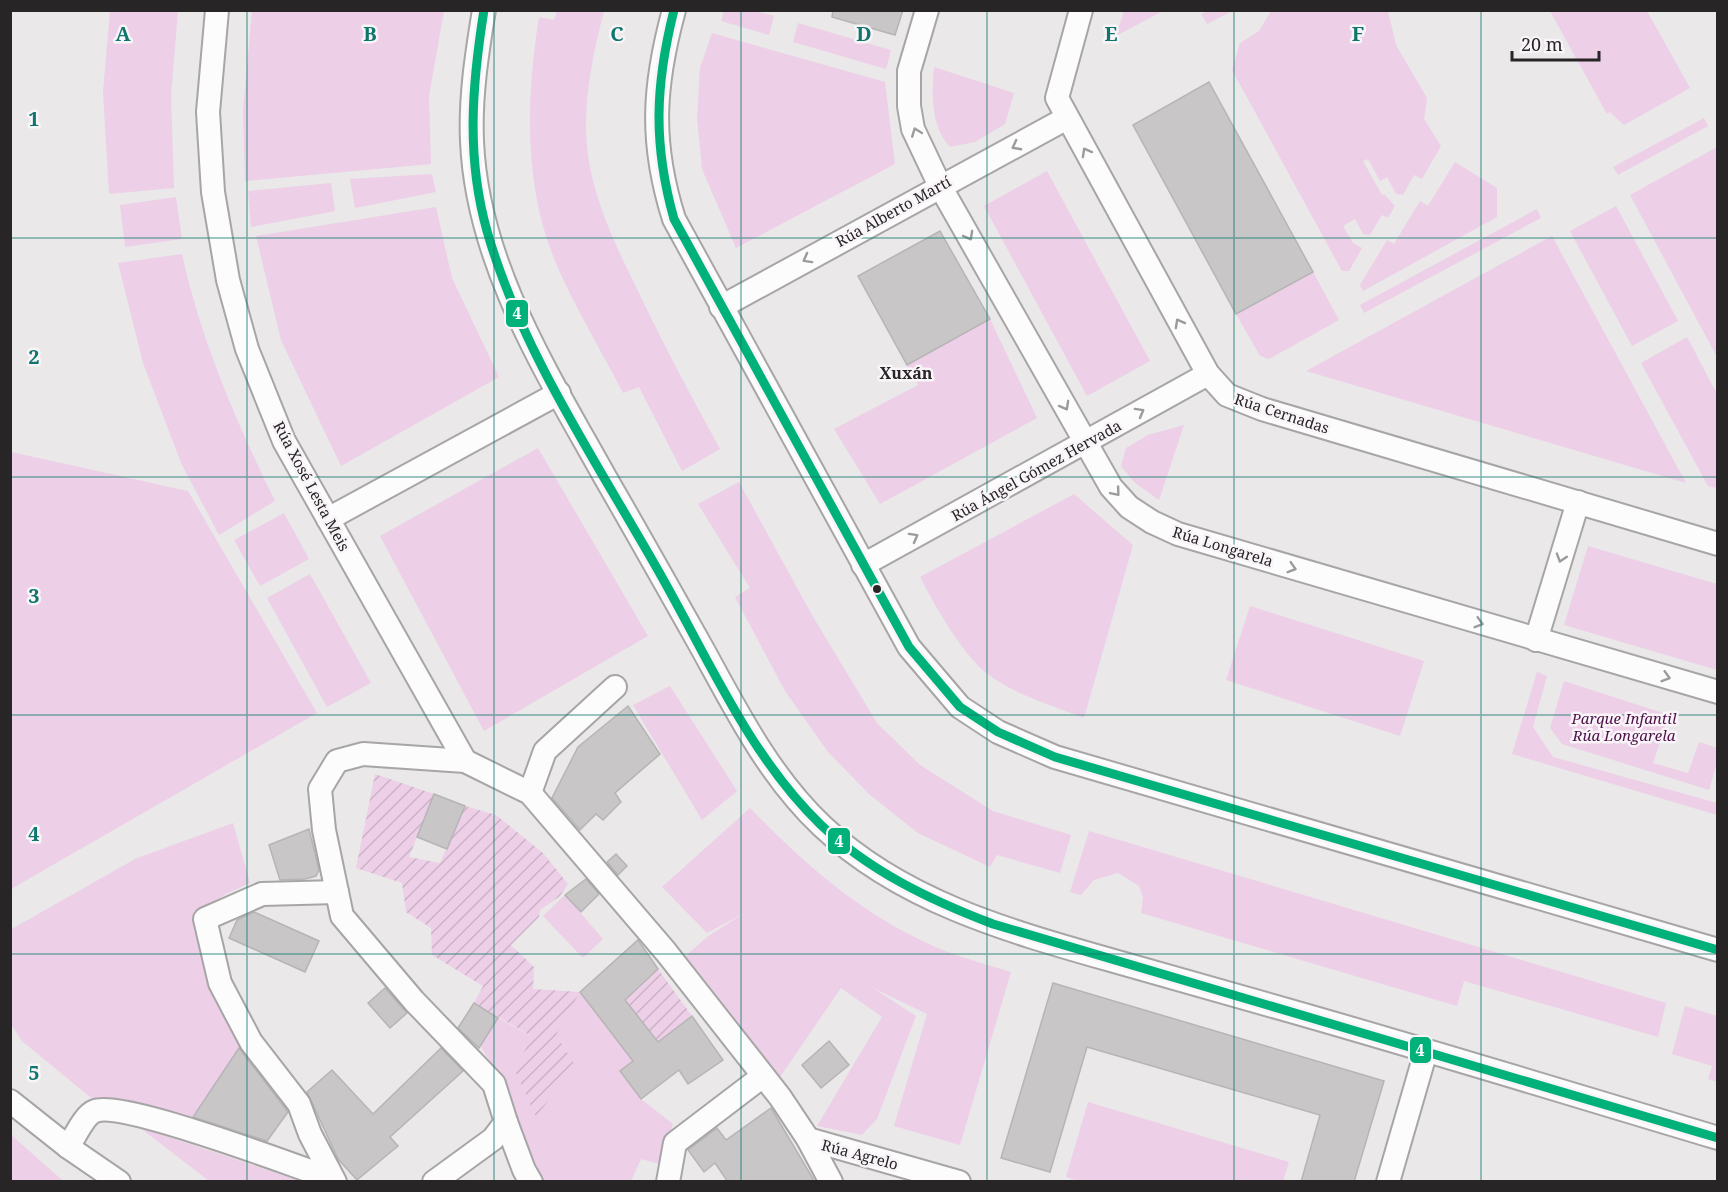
<svg xmlns="http://www.w3.org/2000/svg" width="1728" height="1192" font-family="'Noto Serif',serif">
<style>
.green{fill:#edcfe7}
.garden{fill:url(#garden-furrows)}
.building{fill:#c8c6c7;stroke:#b6b4b5;stroke-width:1.5}
.lines{fill:none;stroke-linecap:round;stroke-linejoin:round}
.street-casing{stroke:#a7a5a6;stroke-width:26}
.street{stroke:#fcfcfc;stroke-width:22}
.bus-1-casing{stroke:#f8f4f8;stroke-width:14}
.bus-1{stroke:#00b17a;stroke-width:9}
.oneway{stroke:#9c9b9c}
.grid{fill:none;stroke:#0f766e;stroke-width:1.5;stroke-opacity:0.55}
.bus-dot{fill:#272526;stroke:#f8f4f8;stroke-width:2}
.labels{text-anchor:middle;dominant-baseline:central;stroke-width:5;stroke-linejoin:round;paint-order:stroke}
.street-label{font-size:15px;fill:#272526;stroke:#f8f4f8}
.park-label{font-size:15px;font-style:italic;fill:#4e1048;stroke:#f8f4f8}
.neighbourhood-label{font-size:16px;font-weight:bold;fill:#272526;stroke:#f8f4f8}
.grid-label{font-size:20px;text-anchor:middle;font-weight:bold;fill:#0f766e;stroke:#f8f4f8;stroke-width:5;stroke-linejoin:round;paint-order:stroke}
.line-badge{stroke:#f8f4f8;stroke-width:2}
.badge-label{font-size:16px;text-anchor:middle;font-weight:bold;fill:#fff}
</style>
<defs>
<pattern id="garden-furrows" width="10" height="10" patternUnits="userSpaceOnUse" patternTransform="scale(1.5)"><rect width="10" height="10" fill="#edcfe7"/><path d="M-1 1l2-2M0 10L10 0M9 11l2-2" fill="none" stroke="#cbb2c6"/></pattern>
</defs>
<rect width="100%" height="100%" fill="#eae8e9"/>
<!-- green -->
<g class="green">
<path d="M110,11H178L171,95L174,188L109,194L103,92Z"/>
<path d="M252,11H444L429,96L431,164L245,181L243,111Z"/>
<path d="M557,11H604C595,46 586,86 586,123C585,182 611,236 636,287C662,342 691,396 720,449L682,471L639,387L623,393C602,352 577,311 558,268C523,189 526,100 539,17L554,20Z"/>
<path d="M724,11H756L774,16L769,35L721,21Z"/>
<path d="M1124,11V10L1163,11L1116,36Z"/>
<path d="M1207,11V10L1232,11L1207,24L1201,14Z"/>
<path d="M1388,11L1396,45L1427,98L1424,119L1441,146L1422,179L1414,175L1403,195L1396,194L1387,177L1380,181L1368,159L1363,161L1382,195L1384,194L1395,206L1388,218L1382,215L1370,235L1363,234L1355,219L1343,226L1353,243L1362,248L1349,271H1342L1232,70L1240,43L1259,31L1271,11Z"/>
<path d="M1550,11H1647L1690,88L1624,125L1610,112L1607,114Z"/>
<path d="M798,23L891,50L886,69L793,42Z"/>
<path d="M712,33L885,82L895,164L736,248L702,169L697,118L700,68Z"/>
<path d="M934,67L1014,93L1005,124L975,142L950,147C930,125 932,95 934,67Z"/>
<path d="M1704,118L1708,126L1618,175L1613,167Z"/>
<path d="M1717,147V357L1630,195Z"/>
<path d="M1455,162L1497,188V217L1363,291L1360,285L1387,240L1394,244L1420,201L1428,206Z"/>
<path d="M1047,171L1150,361L1087,396L984,206Z"/>
<path d="M432,174L436,192L355,208L350,179Z"/>
<path d="M331,183L335,211L251,227L248,191Z"/>
<path d="M176,197L182,239L125,247L120,205Z"/>
<path d="M1616,206L1678,321L1632,346L1570,231Z"/>
<path d="M436,207L452,278L499,377L341,466L281,340L256,236Z"/>
<path d="M1537,209L1541,218L1364,313L1360,305Z"/>
<path d="M1552,236L1686,483L1306,371Z"/>
<path d="M182,254C201,341 236,421 275,501L219,535L181,463L143,363L118,263Z"/>
<path d="M1313,272L1339,320L1269,359L1260,356L1236,314Z"/>
<path d="M990,319L1037,418L880,504L834,429L918,385L907,365Z"/>
<path d="M1687,337L1717,394V488L1708,486L1641,363Z"/>
<path d="M1184,425L1159,500L1135,483L1121,466L1126,448L1148,435Z"/>
<path d="M538,448L648,636L484,731L380,536Z"/>
<path d="M11,452L188,491L317,713L11,889Z"/>
<path d="M739,482L812,615L877,723L920,765L993,811L1071,835L1060,873L997,855L990,867L918,833L870,795L828,752L785,691L735,597L750,588L698,504Z"/>
<path d="M1074,494L1133,545L1084,718C1051,705 1012,694 984,671C961,652 934,604 920,577Z"/>
<path d="M284,513L309,559L260,586L234,540Z"/>
<path d="M1588,546L1717,584V670L1564,625Z"/>
<path d="M310,574L371,683L327,707L267,598Z"/>
<path d="M1250,606L1424,661L1400,736L1226,680Z"/>
<path d="M1537,672L1547,676L1533,727L1553,757L1717,803V815L1512,754Z"/>
<path d="M1564,681L1669,715L1653,763L1688,773L1699,742L1717,748V762L1709,790L1562,744L1550,728Z"/>
<path d="M670,686L737,791L702,820L633,705Z"/>
<path d="M750,808C808,868 867,919 945,951C966,959 989,965 1011,972L960,1145L894,1126L927,1014L873,988L916,1016L877,1119L862,1135L817,1126L882,1017L841,988L778,1080L682,959L707,937L744,913L707,933L662,887Z"/>
<path d="M233,823L250,883L224,895L197,914L216,1004L244,1041L189,1122L90,1097L22,1041L11,1024L10,930L135,859Z"/>
<path d="M1089,831L1666,1003L1658,1037L1464,981L1457,1006L1141,913L1143,897L1139,886L1118,873L1094,880L1081,895L1070,892Z"/>
<path d="M565,895L603,939L583,958L543,916Z"/>
<path d="M580,992L620,1044L645,1025L658,1042L620,1071L641,1099L673,1124L660,1164L641,1159L631,1181H545L534,1170L502,1083L480,1045L498,1018L533,1037L555,1035Z"/>
<path d="M1685,1006L1717,1016V1082L1708,1079L1712,1066L1672,1054Z"/>
<path d="M1088,1102L1289,1162L1283,1181L1083,1182L1066,1177Z"/>
<path d="M139,1127L300,1181H209Z"/>
<path d="M10,1134L62,1180L65,1181H11Z"/>
</g>
<!-- garden -->
<g class="garden">
<path d="M375,774L434,794L409,857L440,863L465,806L496,815L543,853L568,884L560,896L540,910L539,917L511,945L534,967L533,989L580,992L556,1035L575,1065L536,1117L514,1068L533,1037L474,1003L483,986L432,955L431,928L406,912L402,883L356,868Z"/>
<path d="M658,969L692,1016L658,1042L625,1000Z"/>
</g>
<!-- building -->
<g class="building">
<path d="M833,10H903L895,35L832,17Z"/>
<path d="M1209,82L1313,272L1236,314L1133,125Z"/>
<path d="M940,231L990,319L907,365L858,276Z"/>
<path d="M628,706L660,754L615,793L621,802L603,820L596,814L580,830L552,798L578,747Z"/>
<path d="M434,794L465,806L447,849L417,837Z"/>
<path d="M309,829L319,870L316,876L305,879L280,880L269,845Z"/>
<path d="M616,854L627,866L618,875L607,862Z"/>
<path d="M586,879L599,894L581,912L565,895Z"/>
<path d="M254,912L319,941L305,972L229,938L237,920Z"/>
<path d="M638,940L658,969L625,1000L658,1042L692,1016L723,1060L688,1084L679,1070L641,1099L620,1071L633,1061L580,992Z"/>
<path d="M1053,983L1384,1081L1354,1182H1301L1320,1115L1087,1047L1050,1172L1001,1158Z"/>
<path d="M385,988L407,1013L390,1028L368,1003Z"/>
<path d="M474,1003L498,1018L479,1048L458,1028Z"/>
<path d="M829,1041L849,1065L821,1088L802,1065Z"/>
<path d="M239,1048L288,1112L267,1141L193,1117Z"/>
<path d="M441,1048L463,1071L390,1137L398,1146L357,1180L338,1159L307,1092L332,1070L373,1114Z"/>
<path d="M771,1108L815,1182H728L715,1163L704,1172L688,1150L717,1128L726,1140Z"/>
</g>
<g class="lines">
<defs>
<g id="street">
<path d="M217,10L208,112L213,192L228,280L247,349L284,441L465,761"/>
<path d="M484,10C477,53 470,97 472,141C477,263 547,373 605,477C638,534 670,591 702,648C736,710 769,776 822,826C900,900 1005,930 1107,959C1167,976 1227,993 1287,1010C1431,1051 1574,1095 1718,1138"/>
<path d="M674,10C653,87 650,143 674,219L909,647L960,707L998,732L1055,757L1718,950"/>
<path d="M927,10L909,71V106L913,129L940,186L1111,487L1129,507L1152,522L1178,534L1718,692"/>
<path d="M1081,10L1057,98L1208,374L1227,395L1262,409L1718,544"/>
<path d="M721,307L1067,118"/>
<path d="M328,519L559,393"/>
<path d="M863,565L1208,374"/>
<path d="M1536,640L1578,502"/>
<path d="M530,793L545,751L615,687"/>
<path d="M10,1101L68,1147L119,1182"/>
<path d="M506,1122L524,1170L531,1182"/>
<path d="M808,1139L959,1182"/>
<path d="M68,1147C75,1137 84,1115 95,1111C122,1101 281,1161 316,1173L328,1182"/>
<path d="M335,1182L310,1134L299,1104L251,1042L220,983L205,919L262,894L337,892"/>
<path d="M434,1182L493,1139L506,1122L494,1084L414,1001L342,916L324,830L320,789L337,761L363,754L465,761L530,793L666,952L780,1097L808,1139L831,1182"/>
<path d="M668,1182L675,1143L763,1076"/>
<path d="M1388,1182L1426,1051"/>
</g>
</defs>
<!-- street casing -->
<use href="#street" class="street-casing"/>
<!-- street -->
<use href="#street" class="street"/>
<defs>
<g id="bus-1">
<path d="M484,10C472,85 466,157 487,231C521,351 598,464 659,572C708,658 749,755 820,824C869,871 930,900 993,924L1718,1138"/>
<path d="M674,10C655,86 653,144 674,219L909,647L960,707L998,732L1055,757L1718,950"/>
</g>
</defs>
<!-- bus-1 casing -->
<use href="#bus-1" class="bus-1-casing"/>
<!-- bus-1 -->
<use href="#bus-1" class="bus-1"/>
</g>
<!-- one-way arrows -->
<defs><path id="oneway-chevron" d="M-2-3.5L2.5 0L-2 3.5" fill="none" stroke-width="1.6" stroke-linecap="round" stroke-linejoin="round" transform="scale(1.5)"/></defs>
<g class="oneway">
<use href="#oneway-chevron" transform="translate(916 132) rotate(-111)"/>
<use href="#oneway-chevron" transform="translate(1016 146) rotate(152)"/>
<use href="#oneway-chevron" transform="translate(1086 152) rotate(-119)"/>
<use href="#oneway-chevron" transform="translate(969 236) rotate(61)"/>
<use href="#oneway-chevron" transform="translate(807 259) rotate(151)"/>
<use href="#oneway-chevron" transform="translate(1179 323) rotate(-119)"/>
<use href="#oneway-chevron" transform="translate(1065 406) rotate(61)"/>
<use href="#oneway-chevron" transform="translate(1140 412) rotate(-29)"/>
<use href="#oneway-chevron" transform="translate(1116 492) rotate(50)"/>
<use href="#oneway-chevron" transform="translate(914 537) rotate(-29)"/>
<use href="#oneway-chevron" transform="translate(1561 558) rotate(107)"/>
<use href="#oneway-chevron" transform="translate(1292 568) rotate(17)"/>
<use href="#oneway-chevron" transform="translate(1479 623) rotate(16)"/>
<use href="#oneway-chevron" transform="translate(1666 677) rotate(16)"/>
</g>
<!-- grid -->
<path class="grid" d="M247,10V1182M494,10V1182M741,10V1182M987,10V1182M1234,10V1182M1481,10V1182M10,238H1718M10,477H1718M10,715H1718M10,954H1718"/>
<!-- markers -->
<circle class="bus-dot" cx="877" cy="589" r="5"/>
<g class="labels">
<!-- street labels -->
<g class="street-label">
<text transform="translate(893 211) rotate(-29)">Rúa Alberto Martí</text>
<text transform="translate(1282 413) rotate(18)">Rúa Cernadas</text>
<text transform="translate(1036 470) rotate(-29)">Rúa Ángel Gómez Hervada</text>
<text transform="translate(312 486) rotate(62)">Rúa Xosé Lesta Meis</text>
<text transform="translate(1223 546) rotate(17)">Rúa Longarela</text>
<text transform="translate(860 1154) rotate(15)">Rúa Agrelo</text>
</g>
<!-- park labels -->
<g class="park-label">
<text x="1624" y="718">Parque Infantil<tspan x="1624" dy="17">Rúa Longarela</tspan></text>
</g>
<!-- neighbourhood labels -->
<g class="neighbourhood-label">
<text x="906" y="373">Xuxán</text>
</g>
</g>
<g class="grid-label">
<text x="123" y="41">A</text>
<text x="370" y="41">B</text>
<text x="617" y="41">C</text>
<text x="864" y="41">D</text>
<text x="1111" y="41">E</text>
<text x="1358" y="41">F</text>
<text x="34" y="126">1</text>
<text x="34" y="364">2</text>
<text x="34" y="603">3</text>
<text x="34" y="841">4</text>
<text x="34" y="1080">5</text>
</g>
<g class="line-badge">
<rect x="505" y="299" width="24" height="29" rx="6" fill="#00b17a"/>
<rect x="827" y="827" width="24" height="28" rx="6" fill="#00b17a"/>
<rect x="1409" y="1036" width="23" height="28" rx="6" fill="#00b17a"/>
</g>
<g class="badge-label">
<text x="517" y="319">4</text>
<text x="839" y="847">4</text>
<text x="1420" y="1056">4</text>
</g>
<!-- border -->
<rect width="1728" height="1192" fill="none" stroke="#272526" stroke-width="24"/>
<!-- scale -->
<path d="M1512 51v9h87v-9" fill="none" stroke="#272526" stroke-width="3"/>
<text x="1521" y="51" font-size="18" fill="#272526" stroke="#f8f4f8" stroke-width="4.5" paint-order="stroke">20 m</text>
</svg>
